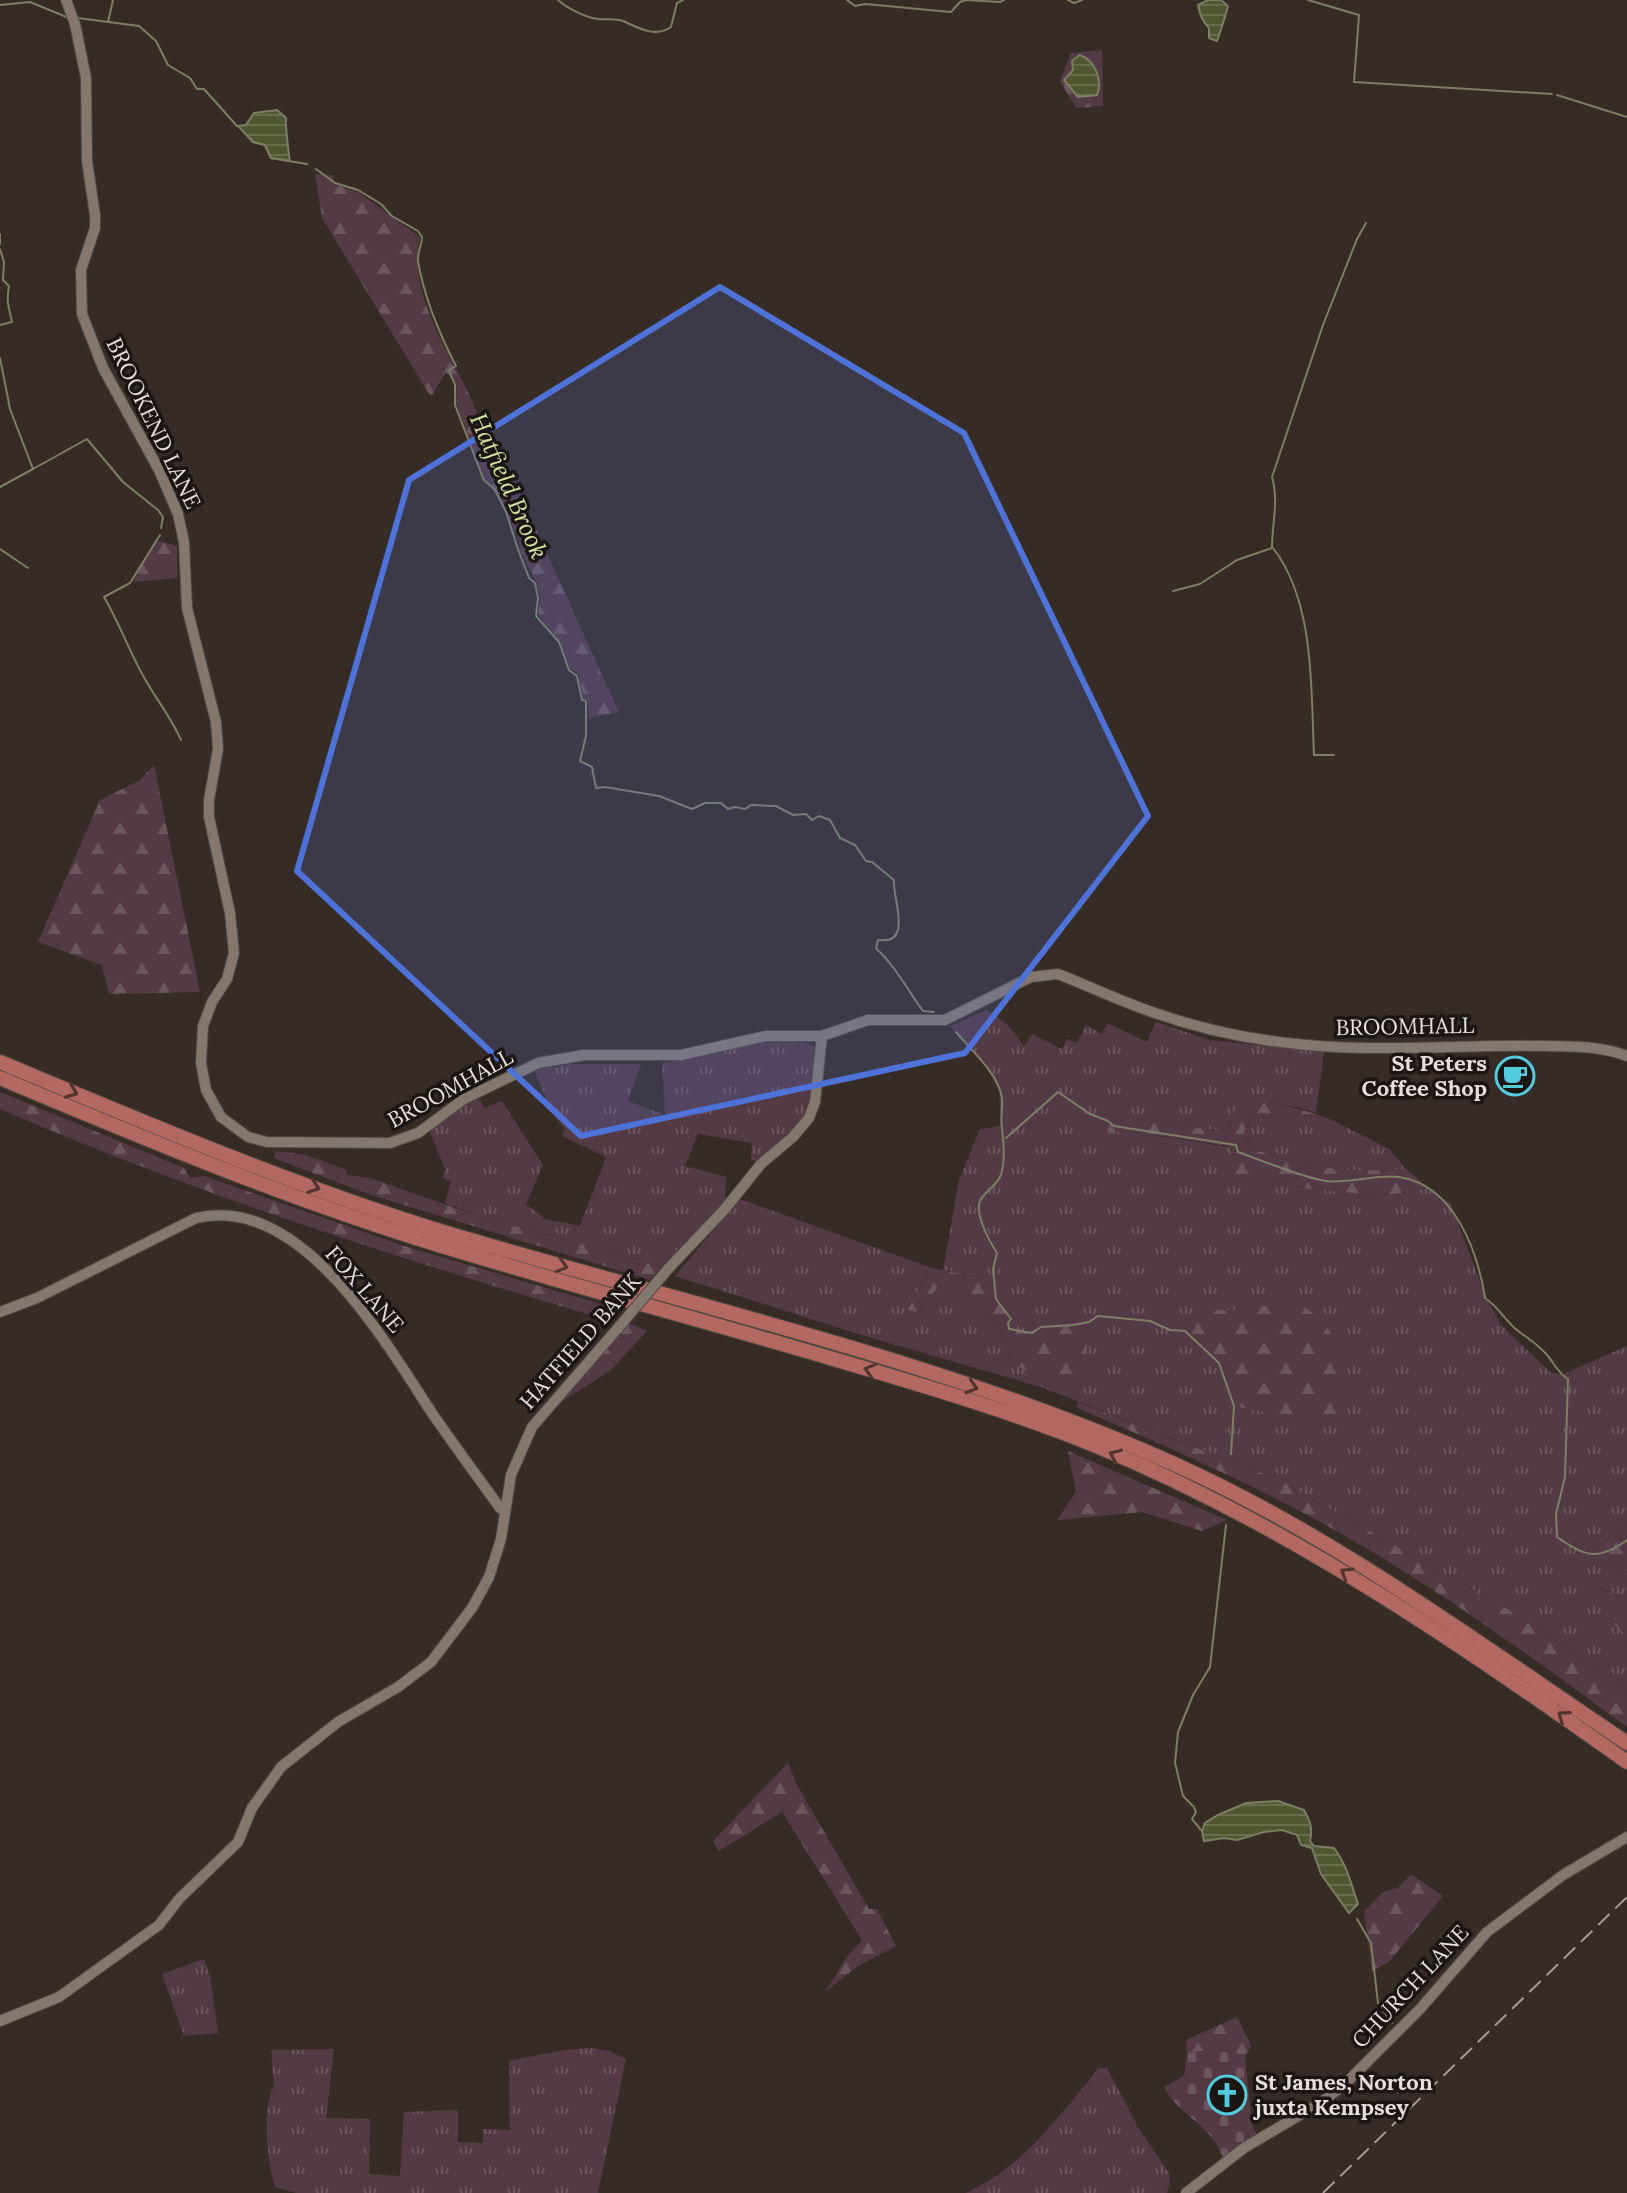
<svg xmlns="http://www.w3.org/2000/svg" width="1627" height="2193" font-family="Lora,serif">
<style>
.grass{fill:url(#grass-tufts)}
.forest{fill:url(#forest-firs)}
.cemetery{fill:url(#cemetery-stones)}
.water{fill:url(#water-rules);stroke:#7c7f63;stroke-width:2}
.lines{fill:none;stroke-linecap:round;stroke-linejoin:round}
.stream{stroke:#7c7f63;stroke-width:2}
.tertiary-casing{stroke:#524943;stroke-width:12}
.motorway-casing{stroke:#524943;stroke-width:16}
.tertiary{stroke:#83776e;stroke-width:10}
.motorway{stroke:#b46862;stroke-width:14}
.rail{stroke:#a49c96;stroke-width:2;stroke-dasharray:16 8;stroke-linecap:butt}
.tertiary-bridge-casing{stroke:#524943;stroke-width:12;stroke-linecap:butt}
.tertiary-bridge{stroke:#83776e;stroke-width:10}
.oneway{stroke:#51332f}
.marked{fill:#4f72d8;fill-opacity:0.2;stroke:#4f72d8;stroke-width:6;stroke-linejoin:round}
.labels{text-anchor:middle;dominant-baseline:central;stroke-width:7;stroke-linejoin:round;paint-order:stroke}
.street-label{font-size:22px;fill:#e5ded9;stroke:#1b1613}
.poi-label{font-size:22px;font-weight:bold;fill:#e5ded9;stroke:#1b1613;text-anchor:end}
.water-label{font-size:24px;font-style:italic;fill:#d3e09e;stroke:#1b1613}
</style>
<defs>
<pattern id="grass-tufts" width="24" height="20" patternUnits="userSpaceOnUse" patternTransform="scale(2)"><rect width="24" height="20" fill="#543a44"/><path d="M3 7l-1-3M5 7V3M7 7l1-3M15 17l-1-3M17 17v-4M19 17l1-3" fill="none" stroke="#6c565e"/></pattern>
<pattern id="forest-firs" width="22" height="20" patternUnits="userSpaceOnUse" patternTransform="scale(2)"><rect width="22" height="20" fill="#543a44"/><path d="M5 1l3.5 6h-7zM16 11l3.5 6h-7z" fill="#6c565e"/></pattern>
<pattern id="cemetery-stones" width="16" height="16" patternUnits="userSpaceOnUse" patternTransform="scale(2)"><rect width="16" height="16" fill="#543a44"/><path d="M2 7V4a2 2 0 0 1 4 0v3zM10 15v-3a2 2 0 0 1 4 0v3z" fill="#6c565e"/></pattern>
<pattern id="water-rules" width="6" height="5" patternUnits="userSpaceOnUse" patternTransform="scale(2)"><rect width="6" height="5" fill="#4f5630"/><path d="M0 2.5h6" fill="none" stroke="#686e4d"/></pattern>
</defs>
<rect width="100%" height="100%" fill="#372c25"/>
<!-- grass -->
<g class="grass">
<path d="M986,1010L1008,1025L1024,1046L1032,1034L1062,1049L1067,1039L1077,1043L1086,1025L1102,1034L1107,1023L1147,1042L1156,1022L1209,1040L1324,1052L1316,1112L1252,1097L1236,1108L1226,1131L1147,1122L1107,1132H1133L1229,1147L1235,1159V1174L1311,1189L1384,1196L1428,1188L1451,1204L1485,1295L1500,1324L1551,1373L1563,1374L1627,1346V1526C1611,1531 1609,1542 1589,1547L1591,1561L1623,1569L1627,1573V1600L1597,1586L1612,1620L1627,1642V1689L1506,1608L1277,1479L1041,1387L865,1336L675,1276L740,1199L932,1268L906,1309L916,1312L940,1285L980,1299L986,1314L1002,1330L1012,1364L1073,1325L1041,1327L1032,1333L1009,1329L1002,1304L996,1299L995,1281L943,1270L959,1180L980,1129L1001,1126L999,1089L986,1067L950,1026Z"/>
<path d="M772,1041L808,1043L815,1047L809,1109L801,1124L759,1161L751,1160L752,1143L698,1134L685,1166L726,1177L725,1201L662,1266L481,1217L445,1203L451,1181L443,1178L445,1169L429,1130L477,1096L484,1108L502,1101L543,1165L526,1204L545,1219L580,1226L606,1157L562,1136L565,1129L554,1116L534,1070L572,1064H641L628,1101L665,1115L662,1063Z"/>
<path d="M1253,1113L1323,1116L1389,1149L1406,1169C1347,1173 1308,1168 1253,1149L1244,1132Z"/>
<path d="M204,1959L210,1976L218,2033L184,2036L162,1974Z"/>
<path d="M591,2048L609,2051L626,2059L598,2193H297L275,2187C268,2167 261,2104 274,2087L271,2050L334,2049L326,2118L370,2119L369,2174L400,2176L404,2112L458,2110V2142L483,2143V2129L510,2130L509,2061L564,2050Z"/>
<path d="M1099,2068H1107L1138,2127L1169,2173L1170,2182L1167,2193H966C1023,2167 1059,2116 1099,2068Z"/>
</g>
<!-- forest -->
<g class="forest">
<path d="M1102,50L1103,106L1076,108L1060,81L1071,53Z"/>
<path d="M315,174L333,175L334,184L358,192L420,237C409,288 440,338 463,382C476,406 483,433 493,458L505,461L619,712L589,718L588,701L583,698L579,675L570,668L562,652L561,643L538,615L540,600L537,583L521,552L519,540L501,500L483,476L456,404L457,387L446,372L431,397L322,218Z"/>
<path d="M155,540L177,546V578L133,582Z"/>
<path d="M154,765L200,992L109,994L102,965L38,942L100,800L139,781Z"/>
<path d="M0,1092L184,1168L190,1178L204,1176L404,1246L614,1308L608,1320C402,1260 197,1194 0,1109Z"/>
<path d="M1252,1096L1323,1116L1253,1113L1244,1132L1253,1149C1308,1168 1347,1173 1406,1169L1428,1188L1384,1196L1311,1189L1234,1174L1235,1159L1229,1146L1133,1132L1107,1133L1112,1118L1226,1131L1236,1108Z"/>
<path d="M275,1151L306,1155L347,1170V1175L370,1178L481,1217L662,1266L650,1280L371,1195L274,1158Z"/>
<path d="M932,1268L996,1281V1299L1011,1319L1008,1323L1010,1329L1032,1333L1041,1327L1089,1322L1084,1382L1039,1375L1012,1364L1002,1330L986,1314L979,1299L940,1285L916,1312L906,1309Z"/>
<path d="M1295,1303C1343,1323 1346,1369 1346,1416L1327,1425L1234,1406L1219,1364L1185,1331L1170,1330L1157,1321L1204,1312Z"/>
<path d="M628,1323L647,1331L611,1370L561,1402L558,1400Z"/>
<path d="M1078,1402L1277,1479L1506,1608L1627,1689V1727C1534,1659 1441,1590 1340,1533C1255,1485 1166,1446 1077,1408Z"/>
<path d="M1068,1451L1227,1520L1202,1531L1142,1512L1057,1520L1076,1492Z"/>
<path d="M1627,1526V1573L1623,1569L1591,1561L1589,1547C1610,1542 1611,1531 1627,1526Z"/>
<path d="M1595,1586L1627,1600V1642L1612,1620Z"/>
<path d="M788,1763L797,1785L869,1909H877L896,1946L858,1966L826,1991L847,1957L862,1940L782,1812L719,1851L713,1841Z"/>
<path d="M1411,1874L1443,1896L1389,1962L1372,1971L1364,1912L1383,1892L1398,1888Z"/>
<path d="M1237,2017L1251,2046L1245,2056L1221,2049L1187,2053L1186,2040Z"/>
</g>
<!-- cemetery -->
<path class="cemetery" d="M1221,2049L1245,2056L1252,2125L1257,2135L1223,2158C1209,2121 1180,2118 1164,2087L1184,2076L1187,2053Z"/>
<!-- water -->
<g class="water">
<path d="M1208,0H1221L1228,6C1225,18 1221,29 1217,41L1209,38V28C1202,21 1200,14 1198,5Z"/>
<path d="M1080,55C1095,61 1103,80 1097,95L1078,97L1064,80L1073,70L1072,61Z"/>
<path d="M277,110L286,118C285,123 289,157 290,161L271,158L265,145L253,142L238,126L246,125L254,113Z"/>
<path d="M1278,1801L1304,1810C1310,1821 1313,1828 1310,1841L1314,1846L1334,1848C1347,1865 1351,1884 1358,1904L1349,1913L1321,1874L1312,1848L1301,1845L1297,1835L1282,1830L1264,1832L1237,1840L1224,1838L1204,1841L1202,1831L1205,1823L1218,1815L1246,1803Z"/>
</g>
<g class="lines">
<!-- stream -->
<g class="stream">
<path d="M558,0C567,8 586,18 598,19C606,20 616,18 623,21C639,28 655,38 671,27L677,3L683,0"/>
<path d="M847,0L855,6L865,4L951,12L960,2L966,0L1000,2L1004,0"/>
<path d="M1068,0L1074,3L1082,0"/>
<path d="M1308,0L1359,15L1354,82L1552,94"/>
<path d="M0,5L30,2L69,18"/>
<path d="M78,18L139,26L156,41L168,65L190,78L197,89H204L237,126"/>
<path d="M108,22L113,0"/>
<path d="M1557,95L1627,117"/>
<path d="M248,136L253,142L265,145L271,158L307,164"/>
<path d="M316,169L335,183L358,190L381,204L392,216L418,231L422,237C422,245 417,253 418,261C424,298 439,333 456,366L449,370L455,385V405L481,473L484,480L495,490L506,512L519,552L529,578L535,583L538,598L536,616L559,642L569,670L577,676L582,700L586,701V736L580,761L592,767L596,788L605,787L659,796L692,809L705,803H721L728,809L735,807L745,809L751,805L776,806L793,815L806,814L812,820L819,816L830,820L840,838L855,845L866,861L872,862L894,880C892,898 914,945 878,940L876,948C896,967 907,989 923,1011L934,1012"/>
<path d="M0,234V244"/>
<path d="M0,249L4,262L3,280L9,286C6,303 9,307 12,322L0,325"/>
<path d="M0,358L10,409L33,469L0,487"/>
<path d="M33,469L87,439L123,482L158,510L163,517L161,528"/>
<path d="M160,535L130,583L104,597C117,619 127,645 140,670C152,694 170,715 181,740"/>
<path d="M1273,548C1315,602 1311,690 1314,755H1334"/>
<path d="M0,549L28,568"/>
<path d="M1173,591L1200,584L1237,560L1272,548C1272,524 1279,500 1272,477L1323,325L1357,239L1366,223"/>
<path d="M956,1032C971,1050 998,1073 1002,1098C1003,1108 1000,1119 1002,1129C1004,1143 1006,1162 1000,1177C996,1186 984,1192 980,1201C975,1215 989,1241 997,1253L993,1269L996,1299L1011,1319L1008,1323L1009,1329L1032,1333L1041,1327L1073,1325L1089,1322L1098,1316L1150,1321L1170,1330L1185,1331L1219,1363L1234,1406L1231,1454"/>
<path d="M1006,1138L1058,1092L1090,1114L1108,1121L1114,1126L1236,1145L1238,1152C1261,1160 1303,1178 1326,1181C1350,1184 1375,1174 1399,1177C1455,1185 1478,1253 1485,1298C1500,1308 1504,1320 1517,1330C1527,1338 1538,1344 1547,1355C1554,1363 1558,1373 1568,1379L1565,1477L1556,1514L1557,1537C1586,1557 1598,1561 1627,1540"/>
<path d="M1201,1830L1192,1819L1196,1812L1194,1807L1183,1796L1175,1763L1178,1732L1193,1695L1210,1667L1226,1525"/>
<path d="M1357,1919L1371,1943L1378,2003L1392,2023"/>
</g>
<defs>
<g id="tertiary">
<path d="M66,0L75,24L86,78L87,161L95,215V228L81,270L82,314L103,368L159,470L178,514L184,542L187,608L216,722L218,749L209,800V817L230,913L234,953L227,979L212,1002L203,1026L201,1063L206,1090L221,1117L248,1137L267,1142L390,1143L418,1133L464,1099L538,1063L584,1055H681L766,1036H822L868,1020H945L1031,977L1058,974C1091,987 1122,1002 1155,1013C1212,1033 1275,1044 1335,1047C1406,1051 1477,1044 1549,1046C1575,1047 1602,1046 1627,1056"/>
<path d="M668,1269L724,1210L761,1164L793,1137L809,1118L815,1102L822,1036"/>
<path d="M0,1312L37,1298L196,1218C300,1193 384,1340 432,1413C454,1445 477,1476 500,1508L505,1511"/>
<path d="M0,2021L59,1997L159,1925L179,1899L238,1842L252,1808L281,1767L338,1722L398,1687L431,1662L472,1608L489,1577L501,1539L511,1475L532,1427L618,1328"/>
<path d="M1186,2193L1244,2148L1320,2103L1344,2085L1420,2009L1487,1932L1563,1875L1627,1837"/>
</g>
<g id="motorway">
<path d="M0,1062C148,1124 296,1187 450,1234C689,1305 944,1361 1172,1463C1335,1536 1479,1644 1627,1743"/>
<path d="M0,1078C145,1139 291,1200 442,1246C573,1286 705,1321 837,1360C925,1386 1014,1412 1099,1447C1290,1526 1459,1643 1627,1762"/>
</g>
</defs>
<!-- tertiary casing -->
<use href="#tertiary" class="tertiary-casing"/>
<!-- motorway casing -->
<use href="#motorway" class="motorway-casing"/>
<!-- tertiary -->
<use href="#tertiary" class="tertiary"/>
<!-- motorway -->
<use href="#motorway" class="motorway"/>
<!-- rail -->
<path class="rail" d="M1323,2193L1627,1897"/>
<defs>
<path id="tertiary-bridge" d="M618,1328L668,1269"/>
</defs>
<!-- tertiary-bridge casing -->
<use href="#tertiary-bridge" class="tertiary-bridge-casing"/>
<!-- tertiary-bridge -->
<use href="#tertiary-bridge" class="tertiary-bridge"/>
</g>
<!-- one-way arrows -->
<defs><path id="oneway-chevron" d="M-2-3.5L2.5 0L-2 3.5" fill="none" stroke-width="1.6" stroke-linecap="round" stroke-linejoin="round" transform="scale(2)"/></defs>
<g class="oneway">
<use href="#oneway-chevron" transform="translate(72 1092) rotate(22)"/>
<use href="#oneway-chevron" transform="translate(314 1187) rotate(19)"/>
<use href="#oneway-chevron" transform="translate(562 1266) rotate(16)"/>
<use href="#oneway-chevron" transform="translate(870 1370) rotate(-164)"/>
<use href="#oneway-chevron" transform="translate(972 1387) rotate(18)"/>
<use href="#oneway-chevron" transform="translate(1115 1455) rotate(-156)"/>
<use href="#oneway-chevron" transform="translate(1346 1573) rotate(-148)"/>
<use href="#oneway-chevron" transform="translate(1563 1716) rotate(-145)"/>
</g>
<!-- marked area -->
<path class="marked" d="M720,287L964,433L1148,816L965,1053L581,1136L297,871L409,480Z"/>
<!-- icons -->
<defs>
<symbol id="cafe-ring" viewBox="-11 -11 22 22"><circle r="9.5" fill="#1b1613" stroke="#54cadd" stroke-width="1.5"/><path d="M-5.5-4.5H6V0H3Q3 3.5 0 3.5H-2.5Q-5.5 3.5-5.5 0ZM3-3.2v2h1.7v-2ZM-6 4.5H4V6H-6Z" fill="#54cadd"/></symbol>
<symbol id="church-ring" viewBox="-11 -11 22 22"><circle r="9.5" fill="#1b1613" stroke="#54cadd" stroke-width="1.5"/><path d="M-1.2-6h2.4v3.5h3.3v2.4h-3.3V6h-2.4V-.1h-3.3v-2.4h3.3Z" fill="#54cadd"/></symbol>
</defs>
<g fill-rule="evenodd">
<use href="#cafe-ring" x="1493" y="1054" width="44" height="44"/>
<use href="#church-ring" x="1205" y="2073" width="44" height="44"/>
</g>
<g class="labels">
<!-- street labels -->
<g class="street-label">
<text transform="translate(154 423) rotate(64)">BROOKEND LANE</text>
<text transform="translate(1405 1026) rotate(-1)">BROOMHALL</text>
<text transform="translate(450 1088) rotate(-29)">BROOMHALL</text>
<text transform="translate(365 1289) rotate(49)">FOX LANE</text>
<text transform="translate(580 1341) rotate(-49)">HATFIELD BANK</text>
<text transform="translate(1410 1986) rotate(-47)">CHURCH LANE</text>
</g>
<!-- poi labels -->
<g class="poi-label">
<text x="1487" y="1063">St Peters<tspan x="1487" dy="25">Coffee Shop</tspan></text>
<text x="1255" y="2082" text-anchor="start">St James, Norton<tspan x="1255" dy="25">juxta Kempsey</tspan></text>
</g>
<!-- water labels -->
<g class="water-label">
<text transform="translate(509 486) rotate(66)">Hatfield Brook</text>
</g>
</g>
</svg>
